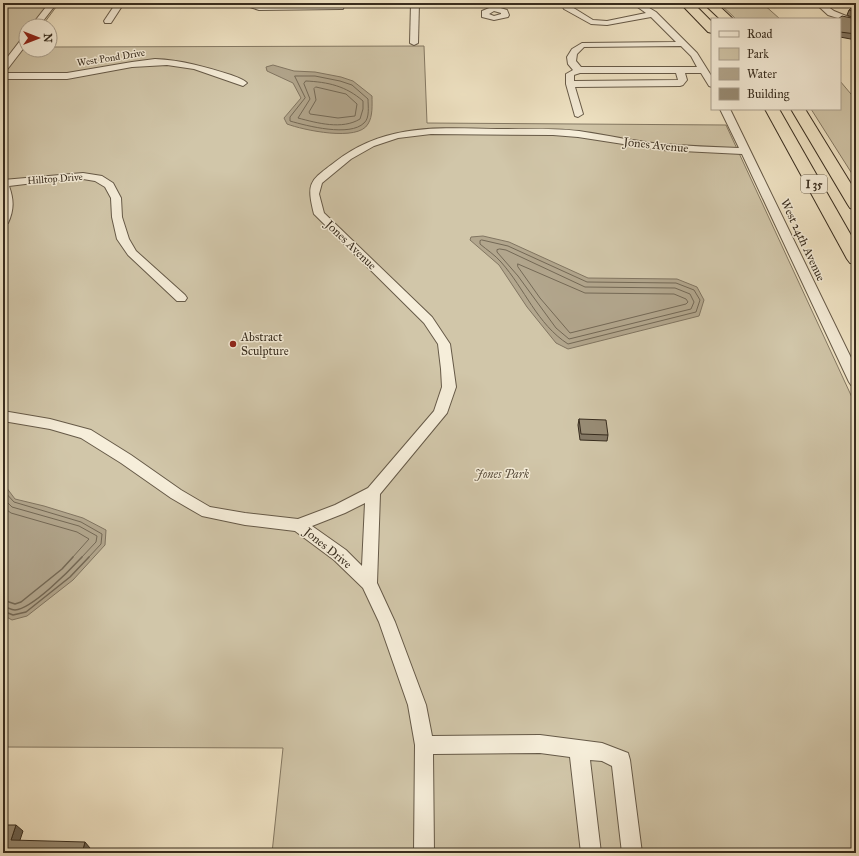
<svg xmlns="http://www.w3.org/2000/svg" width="859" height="856" font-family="'IM FELL Great Primer',serif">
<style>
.green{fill:#d1c6a9;stroke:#847964}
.water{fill:#b2a68d;stroke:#817561}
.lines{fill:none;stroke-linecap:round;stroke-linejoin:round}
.shore-far1{stroke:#746956;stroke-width:1}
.shore{stroke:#746956;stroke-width:1.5}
.minor-casing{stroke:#665a48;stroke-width:2}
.highway-casing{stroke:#372c1e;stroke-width:2}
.minor{fill:#f6eeda;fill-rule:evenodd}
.highway{fill:#f1e5c6;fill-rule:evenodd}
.wall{fill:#837865;stroke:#372c1e}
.shaded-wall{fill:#6a6252;stroke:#372c1e}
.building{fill:#988c75;stroke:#372c1e}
.poi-dot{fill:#8f2418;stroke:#f6eeda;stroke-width:1.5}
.labels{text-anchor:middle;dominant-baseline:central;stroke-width:3;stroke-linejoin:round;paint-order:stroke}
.far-street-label{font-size:10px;fill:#372c1e;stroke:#f6eeda}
.shield{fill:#f6eeda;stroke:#706656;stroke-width:1}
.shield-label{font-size:11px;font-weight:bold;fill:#372c1e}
.street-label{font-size:12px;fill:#372c1e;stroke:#f6eeda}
.poi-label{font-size:12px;fill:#372c1e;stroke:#f6eeda;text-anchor:start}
.park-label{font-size:12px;font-style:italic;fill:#5e5241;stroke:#f6eeda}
</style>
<rect width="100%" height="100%" fill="#f1e5c6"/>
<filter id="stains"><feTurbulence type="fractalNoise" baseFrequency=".005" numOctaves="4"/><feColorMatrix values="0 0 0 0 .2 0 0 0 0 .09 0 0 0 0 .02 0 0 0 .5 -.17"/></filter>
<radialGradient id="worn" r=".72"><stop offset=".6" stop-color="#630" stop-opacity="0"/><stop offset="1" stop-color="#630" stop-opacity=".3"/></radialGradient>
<!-- green -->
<g class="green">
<path d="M3,3H59L42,26H26V50H50V47L424,46L427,123L726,125L856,406V853H272L283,748L3,747Z"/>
<path d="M719,3H762L780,19H736Z"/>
<path d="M840,81L856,100V180L811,109H840Z"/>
</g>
<!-- water -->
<g class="water">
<path d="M273,65L294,71L315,72L341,77L353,81L372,96C372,105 373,116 368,124C358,142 303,130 287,124L284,118L301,98L293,83L267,71L266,67Z"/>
<path d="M483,236L509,242L588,278L677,279L697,287L704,300L699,316L568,349L556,343L527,307L499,265L470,240L471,237Z"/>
<path d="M3,483L15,499L44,506L83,518L106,530L105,545L73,580L27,616L12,620L3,615Z"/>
</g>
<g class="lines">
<!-- shore-far1 -->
<g class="shore-far1">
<path d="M295,76H315L340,81L352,85L368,99C368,106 370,118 364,123C350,137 307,126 290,121V117L305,98Z"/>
<path d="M306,81C328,82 346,86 363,101V109L360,119C342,130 317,123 298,118L310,99L304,84Z"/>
<path d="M316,87L346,94L357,104L355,116L338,118L310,114L309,112L316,100L314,89Z"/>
<path d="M482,240L508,246L587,282L676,283L694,290L700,300L696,312L568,344C537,324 525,289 501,262C495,255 487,250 480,244V241Z"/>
<path d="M500,249L506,250L585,287L675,288L690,294L694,302L691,309L569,339L556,328L518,276L497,252V250Z"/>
<path d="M518,264L585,293L674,294L686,299L688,302L686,304L570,333L540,298L518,267Z"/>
<path d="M3,490L14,502L81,522L102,534L101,544L88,558"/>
<path d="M3,498L12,507L79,526L97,536L96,542L81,558"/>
<path d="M3,507L11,513L77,532L89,539L72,558"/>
</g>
<!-- shore -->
<g class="shore">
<path d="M3,600L15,604L21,602L62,569L73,557"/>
<path d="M3,606C7,607 11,610 15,610C32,609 70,570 82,557"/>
<path d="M3,611L13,615L26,612L70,577L89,557"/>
</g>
<defs>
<g id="minor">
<path d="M49,3H57L39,26H31Z"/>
<path d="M116,3H124L111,23H105L104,21Z"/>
<path d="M249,3H257L260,6L337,5V3H345L343,9H340L259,10L250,7Z"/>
<path d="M411,3H419L418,43L414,45L410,43Z"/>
<path d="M567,3H575L572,7L593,20L607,21L646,13L632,3H641L656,12L697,53L712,77V87L709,86L701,73H685L687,80L683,85L680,86L575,87L583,114L578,117L575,116L566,84V74L573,70L568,64L567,57L572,49L582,43L676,42L651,17L607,25L591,24L564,9L563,7ZM681,46L691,56L697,67H581L576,61L577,54L584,47ZM580,73H676L678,80L574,81V75Z"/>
<path d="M815,3H823L834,11L856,20V24L828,15Z"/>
<path d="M494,6L507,10L509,15L508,17L494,20L482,17V11ZM494,11L501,13V14L494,16L489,14Z"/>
<path d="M23,37H26V45L6,71L3,72V63Z"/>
<path d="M155,59C182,60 206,67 231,75C236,77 243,79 247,83L243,86L194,69L167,65L132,67L67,79H3V73H67L132,62Z"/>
<path d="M720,109H730L856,368V387L851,385L849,382L742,154L662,150L578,137L553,135L431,134L398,138L374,146L351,159L322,183L319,194L324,213L432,317L450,344L456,387L447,413L380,494L377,583L395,622L426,705L432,736L540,735L602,743L628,753L630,760L642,853H622L612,766L602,761L590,760L601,853H581L570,757L540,753L433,754L434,853H414L415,745L408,705L379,622L363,588L334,560L295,531L245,525L202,516L171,498L121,463L81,438L50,429L3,421V411L50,419L91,430L131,455L181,490L210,507L245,513L298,519L335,505L368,488L434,411L442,387L441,369L438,344L424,323L314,214C306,182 310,181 335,162C385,123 438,128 497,129C524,129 552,128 579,131C607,135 635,142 663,144C688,146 713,147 739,148ZM365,503L362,566L346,550L312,526L345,513Z"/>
<path d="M83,173L102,176L113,183L121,198L122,217L129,239L136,251L185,295L187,298L185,301H177L128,255L117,239L112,217L111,198L105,187L95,181L83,179L58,180L9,186C14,200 14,210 8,223L3,226V180Z"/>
</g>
<g id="highway">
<path d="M680,3H693L712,22V33L708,32Z"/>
<path d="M703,3H716L733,19H720Z"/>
<path d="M765,109H779L856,244V264L850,263L847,259Z"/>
<path d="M791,109H805L856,192V210L850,208L848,205Z"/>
</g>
</defs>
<!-- minor casing -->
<use href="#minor" class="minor-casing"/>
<!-- highway casing -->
<use href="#highway" class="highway-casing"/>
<!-- minor -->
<use href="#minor" class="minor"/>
<!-- highway -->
<use href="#highway" class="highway"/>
</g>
<!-- wall -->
<g class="wall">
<path d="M856,4V19L847,15L849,10Z"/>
<path d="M840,19H856V40L840,37Z"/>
<path d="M579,419L608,435L607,441L580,440L578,425Z"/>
</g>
<!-- shaded-wall -->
<g class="shaded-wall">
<path d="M16,825L23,831L18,846L11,840Z"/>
<path d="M85,842L90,848L89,853H82Z"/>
</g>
<!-- building -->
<g class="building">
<path d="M856,4V13L849,10Z"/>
<path d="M842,16L856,19V34L840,32V19H838Z"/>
<path d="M579,419L606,420L608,435L581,434Z"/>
<path d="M3,825H16L11,840L85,842L82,853H3Z"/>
</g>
<!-- markers -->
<circle class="poi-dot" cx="233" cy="344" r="4"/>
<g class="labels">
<!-- far-street labels -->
<g class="far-street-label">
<text transform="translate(111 58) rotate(-9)">West Pond Drive</text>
<text transform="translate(55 179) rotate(-4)">Hilltop Drive</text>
</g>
<!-- shield labels -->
<rect class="shield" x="801" y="175" width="26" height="18" rx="3"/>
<g class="shield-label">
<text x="814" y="184">I 35</text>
</g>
<!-- street labels -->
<g class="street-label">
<text transform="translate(656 145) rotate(6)">Jones Avenue</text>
<text transform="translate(803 240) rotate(65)">West 24th Avenue</text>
<text transform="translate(351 245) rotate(44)">Jones Avenue</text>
<text transform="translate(328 548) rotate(39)">Jones Drive</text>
</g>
<!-- poi labels -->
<g class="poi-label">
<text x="241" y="337">Abstract<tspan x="241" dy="14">Sculpture</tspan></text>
</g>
<!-- park labels -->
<g class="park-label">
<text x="502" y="474">Jones Park</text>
</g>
</g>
<!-- margin -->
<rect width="859" height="856" fill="none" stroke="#f1e5c6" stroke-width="16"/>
<rect x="4" y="4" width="851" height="848" fill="none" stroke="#372c1e" stroke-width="2"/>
<rect x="8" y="8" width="843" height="840" fill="none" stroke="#372c1e"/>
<!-- legend -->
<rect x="711" y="18" width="130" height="92" fill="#f6eeda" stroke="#aaa08f"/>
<rect x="719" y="31" width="20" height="6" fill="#f6eeda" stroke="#aaa08f"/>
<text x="747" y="38" font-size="12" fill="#372c1e">Road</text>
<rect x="719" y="48" width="20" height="12" fill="#d1c6a9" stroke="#aaa08f"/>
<text x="747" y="58" font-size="12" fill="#372c1e">Park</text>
<rect x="719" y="68" width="20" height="12" fill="#b2a68d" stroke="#aaa08f"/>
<text x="747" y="78" font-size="12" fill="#372c1e">Water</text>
<rect x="719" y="88" width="20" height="12" fill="#988c75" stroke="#aaa08f"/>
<text x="747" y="98" font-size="12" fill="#372c1e">Building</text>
<!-- north arrow -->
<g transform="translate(38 38) rotate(90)"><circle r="19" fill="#f6eeda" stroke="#aaa08f"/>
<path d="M0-3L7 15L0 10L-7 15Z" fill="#8f2418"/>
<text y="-6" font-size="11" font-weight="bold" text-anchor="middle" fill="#372c1e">N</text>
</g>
<rect width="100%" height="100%" filter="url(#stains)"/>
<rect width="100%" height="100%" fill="url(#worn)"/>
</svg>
